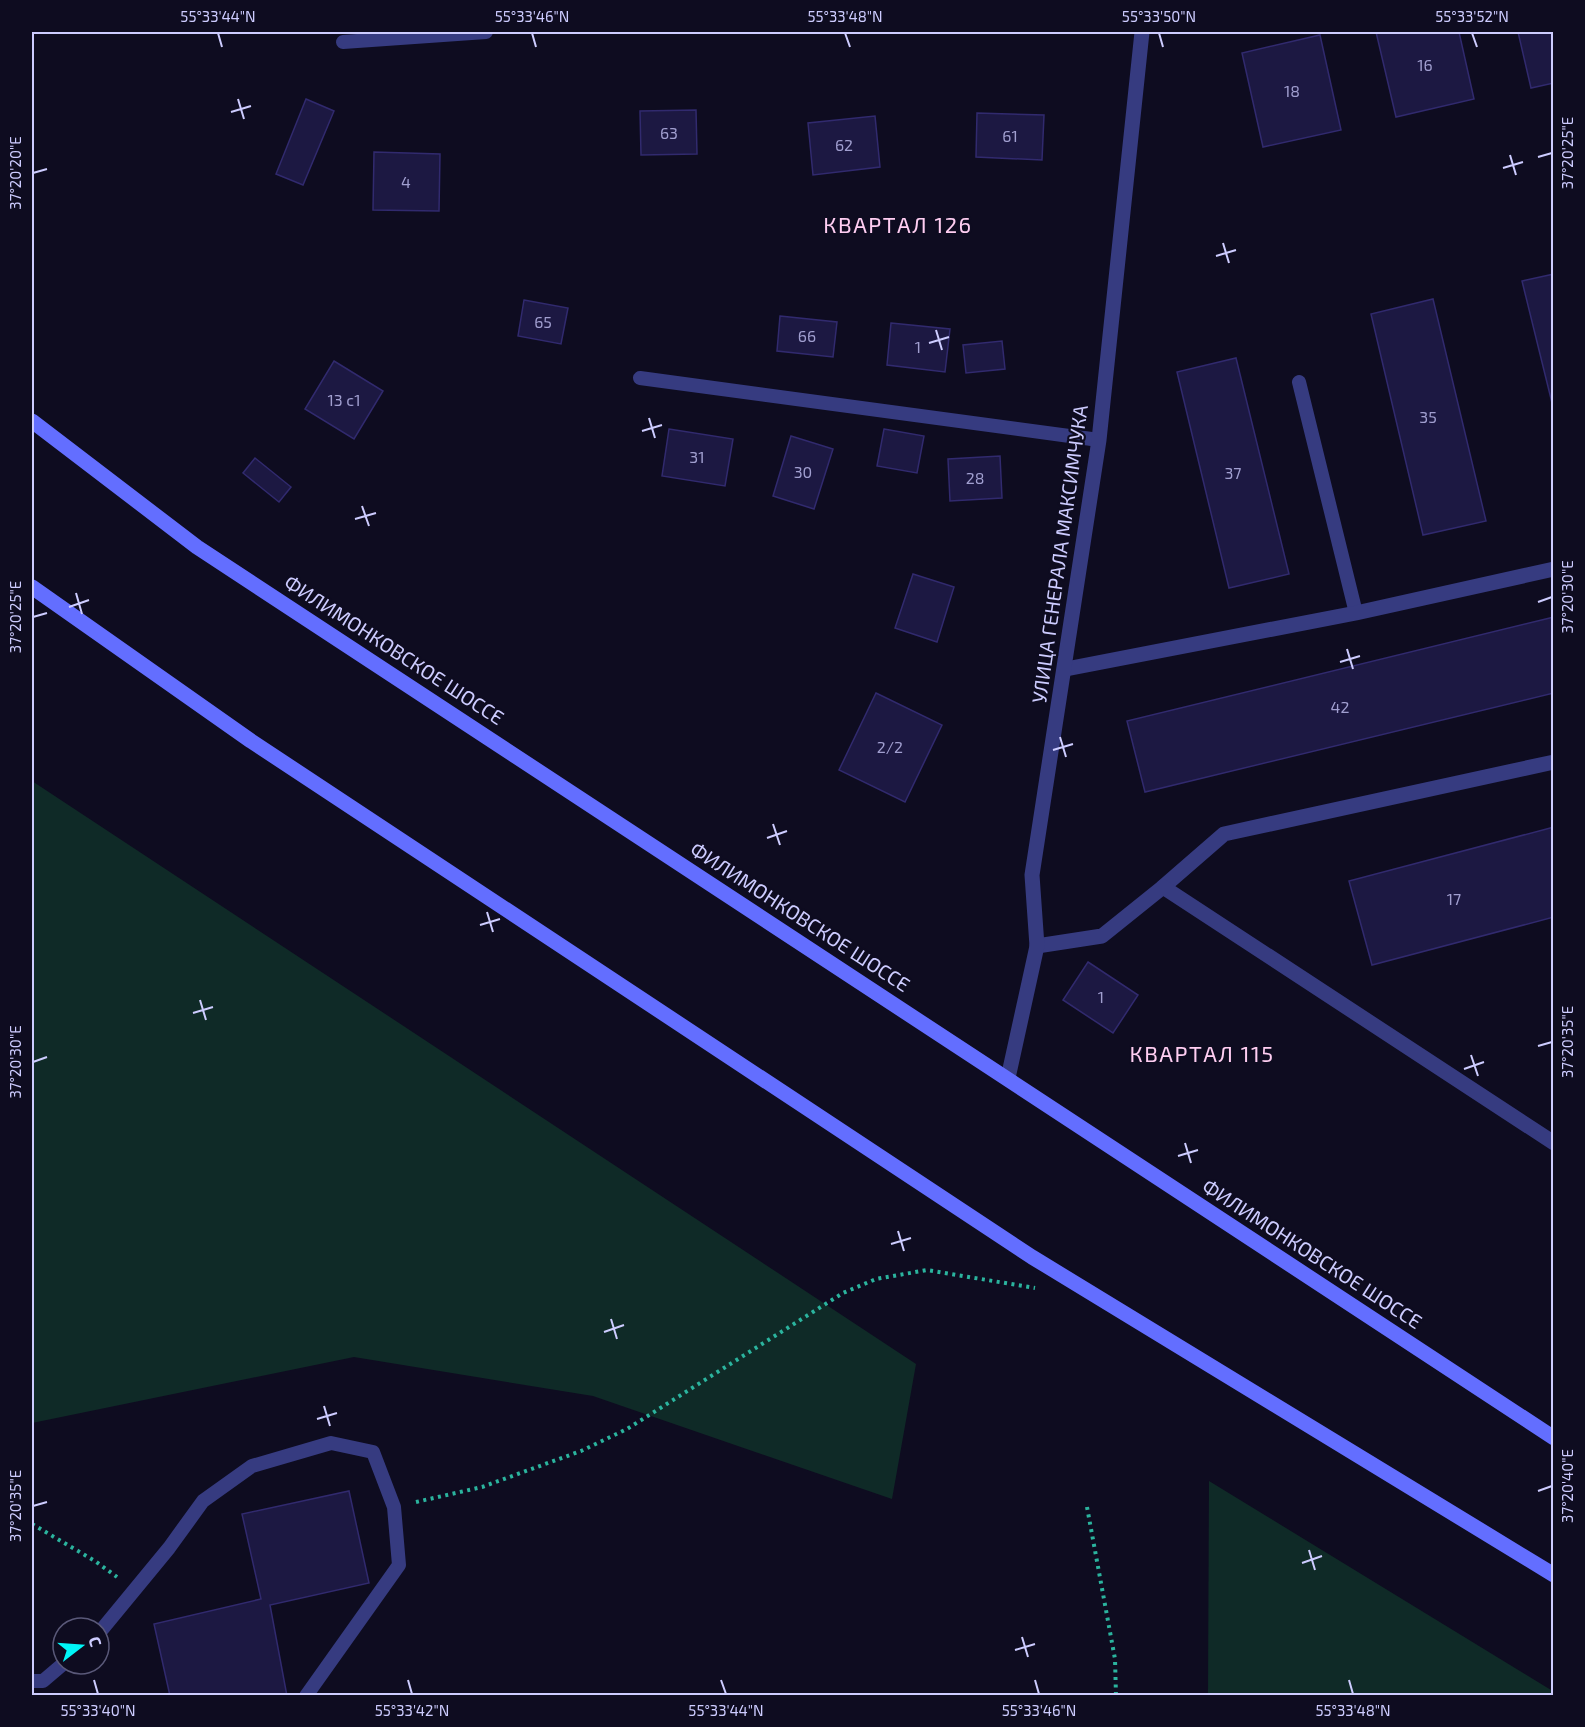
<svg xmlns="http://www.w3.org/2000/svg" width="1585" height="1727" font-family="'Exo 2',sans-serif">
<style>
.green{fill:#0f2a27}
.building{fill:#1c1842;stroke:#312a6e;stroke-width:1.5}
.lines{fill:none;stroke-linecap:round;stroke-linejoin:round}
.path{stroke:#2bb49e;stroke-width:4;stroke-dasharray:3 4.5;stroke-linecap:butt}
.lane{stroke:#363b80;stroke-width:14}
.street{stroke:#363b80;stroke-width:15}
.secondary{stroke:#636eff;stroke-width:15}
.ticks{fill:none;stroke:#cdccff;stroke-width:2}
.labels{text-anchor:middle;stroke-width:4.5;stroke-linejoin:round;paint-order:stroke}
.number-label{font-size:16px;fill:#a19fd0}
.street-label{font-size:20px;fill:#cdccff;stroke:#0e0c20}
.quarter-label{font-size:22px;letter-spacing:1.5px;fill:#ffcef2;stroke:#0e0c20}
.neatline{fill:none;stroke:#cdccff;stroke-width:2}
.ticks-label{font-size:15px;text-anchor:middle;fill:#cdccff}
</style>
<rect width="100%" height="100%" fill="#0e0c20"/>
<g class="green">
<path d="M32,781L916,1364L892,1499L593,1396L354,1357L32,1423Z"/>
<path d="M1209,1481L1551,1690L1552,1695H1208Z"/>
</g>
<g class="building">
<path d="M1376,32H1459L1474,99L1396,117Z"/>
<path d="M1518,32H1554V83L1531,88Z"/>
<path d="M1320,35L1341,130L1263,147L1242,53Z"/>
<path d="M306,99L334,111L303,185L276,174Z"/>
<path d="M696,110L697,154L641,155L640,111Z"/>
<path d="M977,113L1044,115L1042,160L976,157Z"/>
<path d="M875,116L880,167L813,175L808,123Z"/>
<path d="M374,152L440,154L439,211L373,210Z"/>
<path d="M1554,274V411L1522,281Z"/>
<path d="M1433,299L1486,521L1423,535L1371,314Z"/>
<path d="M524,300L568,308L561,344L518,336Z"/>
<path d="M780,316L837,322L833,357L777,351Z"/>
<path d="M891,323L950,329L945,372L887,365Z"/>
<path d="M1002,341L1005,369L966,373L963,345Z"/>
<path d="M1236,358L1289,574L1229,588L1177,372Z"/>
<path d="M334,361L383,391L354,439L305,409Z"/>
<path d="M669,429L733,439L725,486L662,476Z"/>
<path d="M884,429L924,436L917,473L877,466Z"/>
<path d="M791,436L833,449L814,509L773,496Z"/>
<path d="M1000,456L1002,498L950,501L948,459Z"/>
<path d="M255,458L291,487L279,502L243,473Z"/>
<path d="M913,574L954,587L937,642L895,628Z"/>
<path d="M1554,617V693L1145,792L1127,721Z"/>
<path d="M876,693L942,725L905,802L839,770Z"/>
<path d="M1554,827V917L1372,965L1349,881Z"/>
<path d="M1088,962L1138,995L1113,1033L1063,1000Z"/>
<path d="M349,1491L369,1583L270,1605L287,1696H170L154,1624L261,1599L242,1514Z"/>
</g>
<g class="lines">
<g class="path">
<path d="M416,1502L482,1487L581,1451L627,1429L843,1293L876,1279L927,1270L1035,1288"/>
<path d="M1087,1507L1115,1659L1116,1696"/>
<path d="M32,1524L95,1561L117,1577"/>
</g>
<g class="lane">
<path d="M343,42L486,32"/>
<path d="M640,378L1099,440"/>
<path d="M1299,382L1356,613"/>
<path d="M99,1633L169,1548L203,1501L252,1466L331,1443L373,1452L394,1507L399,1565L306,1696"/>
<path d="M32,1681H43L63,1664"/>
</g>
<g class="street">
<path d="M1066,669L1356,613L1554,569"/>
<path d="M1163,887L1224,834L1554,762"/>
<path d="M1037,946L1102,936L1163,887L1554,1143"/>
<path d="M1008,1078L1037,946L1032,875L1099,440L1142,32"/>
</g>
<g class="secondary">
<path d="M32,421L197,547L1554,1438"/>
<path d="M32,587L251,741L1032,1257L1554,1575"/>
</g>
</g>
<path class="ticks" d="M218,33L222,47M532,33L536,47M845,33L850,47M1159,33L1163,47M1472,33L1477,47M238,99L244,119M231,112L251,106M1510,155L1516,175M1538,157L1552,153M1503,168L1523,162M33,173L47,169M1223,243L1229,263M1216,256L1236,250M936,330L942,350M929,343L949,337M649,418L655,438M642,431L662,425M362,506L369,526M355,519L376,513M76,593L82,614M1538,602L1552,597M69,607L89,600M33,617L47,613M1347,649L1353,669M1340,662L1360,656M1060,737L1066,757M1053,750L1073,744M773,824L780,845M767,838L787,831M487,912L493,932M480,925L500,919M200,1000L206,1020M193,1013L213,1007M1538,1046L1552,1042M1471,1055L1478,1076M33,1062L47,1057M1464,1069L1484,1062M1185,1143L1191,1163M1178,1156L1198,1150M898,1231L904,1251M891,1244L911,1238M611,1319L617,1339M604,1332L624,1325M324,1406L330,1426M317,1419L337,1413M1538,1491L1552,1486M33,1506L47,1502M1309,1550L1315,1570M1302,1563L1322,1556M1022,1637L1028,1657M1015,1650L1035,1644M94,1680L98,1694M408,1680L412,1694M721,1680L726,1694M1035,1680L1039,1694M1349,1680L1353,1694"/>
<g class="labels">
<g class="number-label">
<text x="1425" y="71">16</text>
<text x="1292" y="97">18</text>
<text x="669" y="139">63</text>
<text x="1010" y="142">61</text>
<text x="844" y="151">62</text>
<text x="406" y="188">4</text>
<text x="543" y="328">65</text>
<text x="807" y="342">66</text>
<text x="918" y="353">1</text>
<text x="344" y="406">13 с1</text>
<text x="1428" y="423">35</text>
<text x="697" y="463">31</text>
<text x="803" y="478">30</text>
<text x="1233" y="479">37</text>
<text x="975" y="484">28</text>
<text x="1340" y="713">42</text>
<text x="890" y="753">2/2</text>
<text x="1454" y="905">17</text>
<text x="1101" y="1003">1</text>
</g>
<g class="street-label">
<text transform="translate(1060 554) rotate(-82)" y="7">УЛИЦА ГЕНЕРАЛА МАКСИМЧУКА</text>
<text transform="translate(394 650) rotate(33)" y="7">ФИЛИМОНКОВСКОЕ ШОССЕ</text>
<text transform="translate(800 917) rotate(33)" y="7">ФИЛИМОНКОВСКОЕ ШОССЕ</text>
<text transform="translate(1312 1254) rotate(33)" y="7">ФИЛИМОНКОВСКОЕ ШОССЕ</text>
</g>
<g class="quarter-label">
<text x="898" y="233">КВАРТАЛ 126</text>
<text x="1202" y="1062">КВАРТАЛ 115</text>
</g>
</g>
<rect width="1585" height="1727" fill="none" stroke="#0e0c20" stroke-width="66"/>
<g transform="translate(81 1646) rotate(73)"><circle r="28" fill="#0e0c20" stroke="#5a5979" stroke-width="1.5"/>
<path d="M0-4.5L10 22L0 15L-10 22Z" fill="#00f6f7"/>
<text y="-9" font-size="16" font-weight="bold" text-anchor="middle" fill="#cdccff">С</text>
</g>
<rect x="33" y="33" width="1519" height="1661" class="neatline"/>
<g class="ticks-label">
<text x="218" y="22">55°33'44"N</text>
<text x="532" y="22">55°33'46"N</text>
<text x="845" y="22">55°33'48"N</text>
<text x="1159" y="22">55°33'50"N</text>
<text x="1472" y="22">55°33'52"N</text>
<text transform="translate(1568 153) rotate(-90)" y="5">37°20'25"E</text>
<text transform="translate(16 173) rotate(-90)" y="5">37°20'20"E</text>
<text transform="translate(1568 597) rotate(-90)" y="5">37°20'30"E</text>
<text transform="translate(16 617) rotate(-90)" y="5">37°20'25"E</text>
<text transform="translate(1568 1042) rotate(-90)" y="5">37°20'35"E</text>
<text transform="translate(16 1062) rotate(-90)" y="5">37°20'30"E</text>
<text transform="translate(1568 1486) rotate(-90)" y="5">37°20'40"E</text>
<text transform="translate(16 1506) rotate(-90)" y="5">37°20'35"E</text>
<text x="98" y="1716">55°33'40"N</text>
<text x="412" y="1716">55°33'42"N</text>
<text x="726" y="1716">55°33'44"N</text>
<text x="1039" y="1716">55°33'46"N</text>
<text x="1353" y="1716">55°33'48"N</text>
</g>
</svg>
